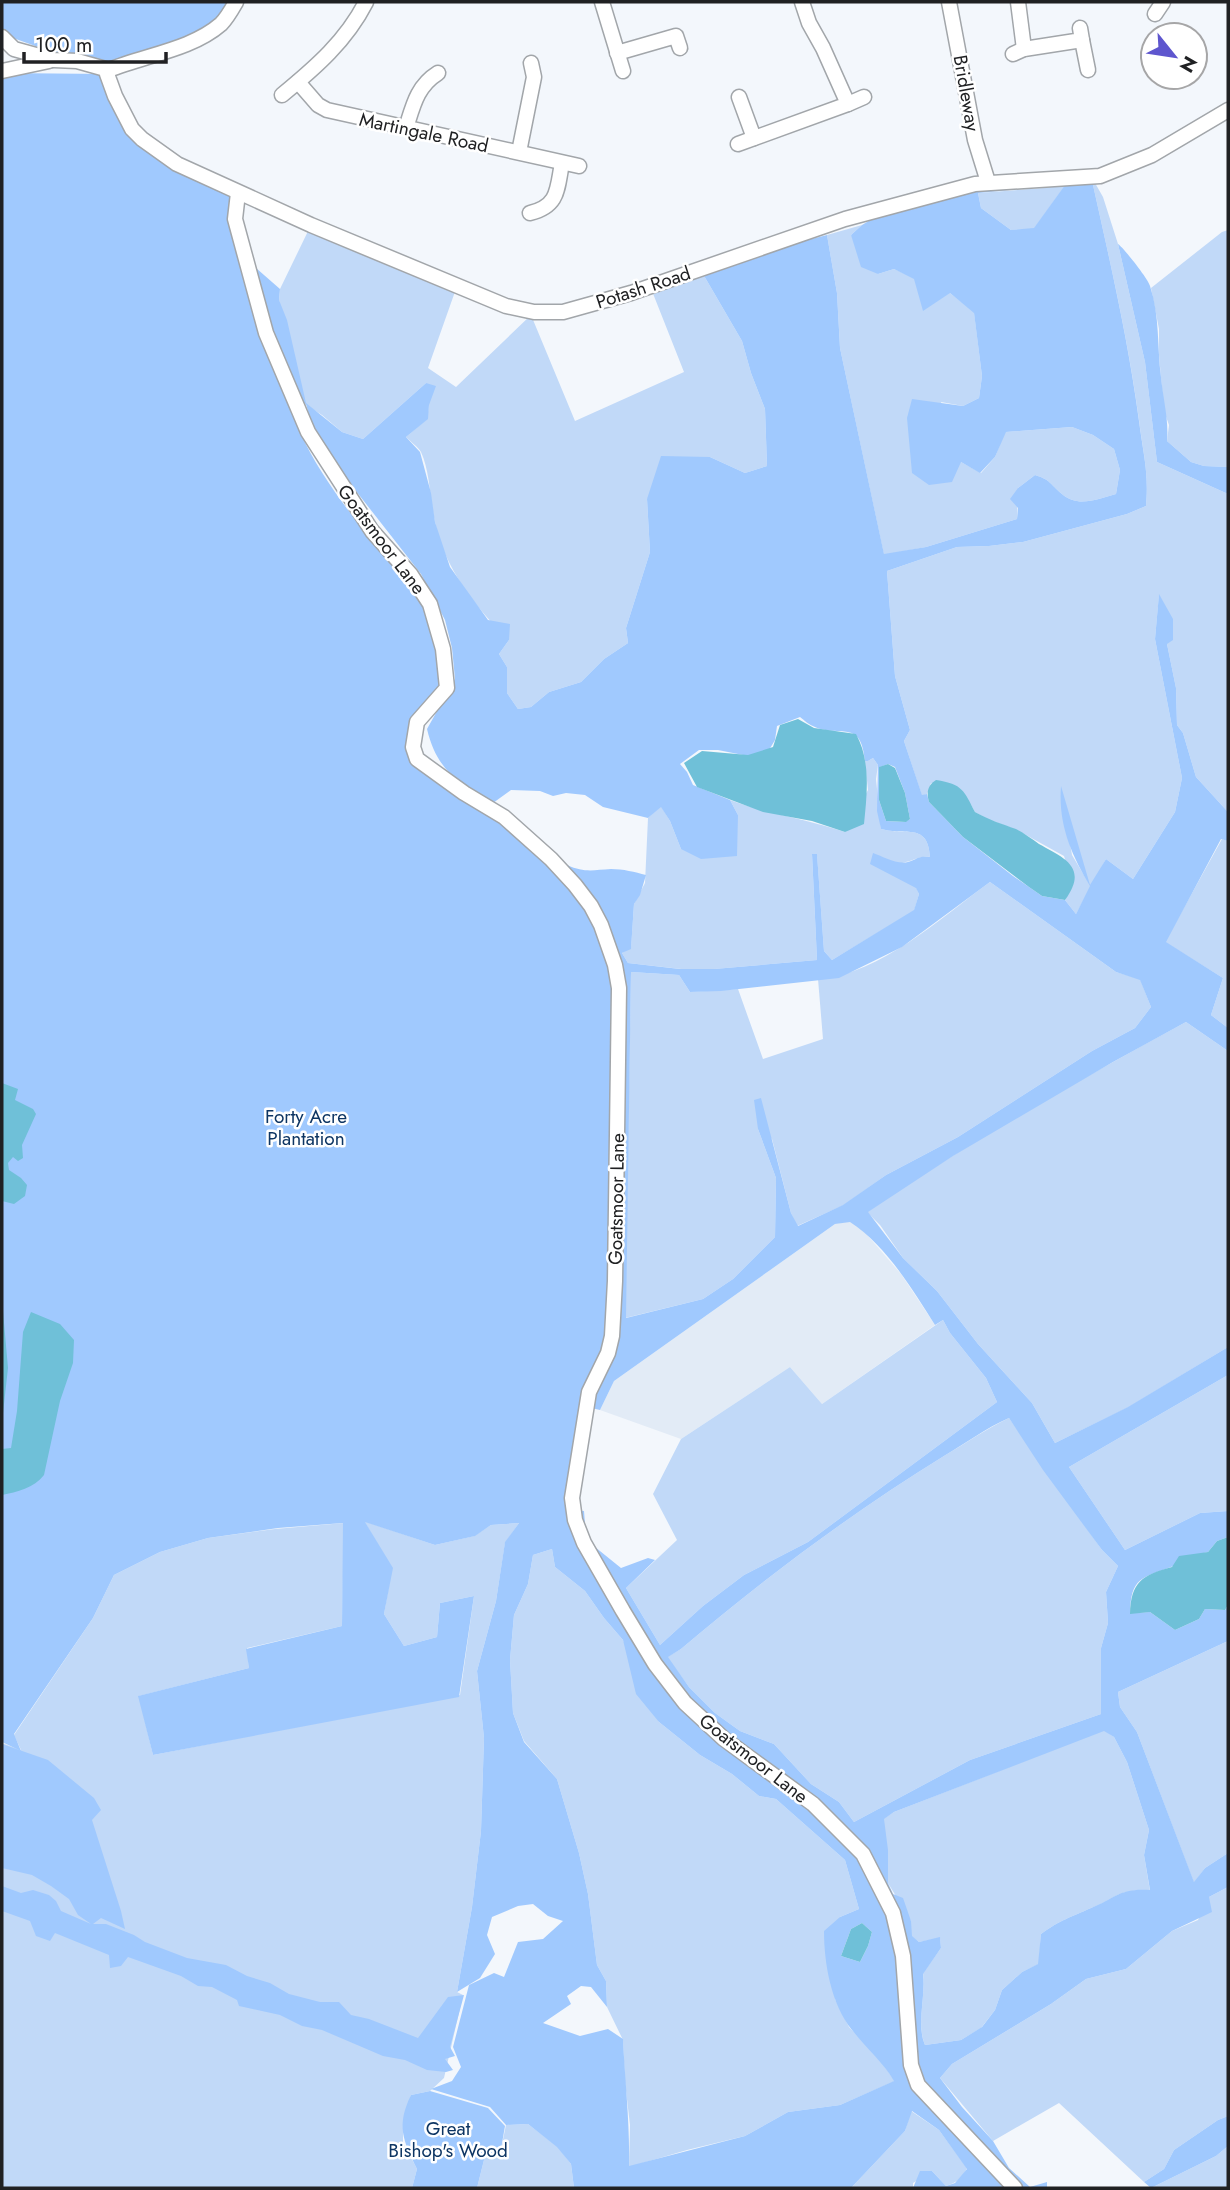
<svg xmlns="http://www.w3.org/2000/svg" width="1230" height="2190" font-family="Jost,sans-serif">
<style>
.built{fill:#e2ebf6}
.green{fill:#c1d9f8;fill-rule:evenodd}
.forest{fill:#a0c9fe;fill-rule:evenodd}
.water{fill:#6fc0d8}
.lines{fill:none;stroke-linecap:round;stroke-linejoin:round}
.minor-casing{stroke:#a2a6aa;stroke-width:17}
.minor{stroke:#fff;stroke-width:14}
.labels{text-anchor:middle;stroke-width:5;stroke-linejoin:round;paint-order:stroke}
.street-label{font-size:19px;fill:#202123;stroke:#fff}
.park-label{font-size:19px;fill:#0d3563;stroke:#fff}
</style>
<rect width="100%" height="100%" fill="#f3f7fc"/>
<path class="built" d="M850,1221L862,1229L901,1274L935,1325L822,1404L790,1367L681,1439L600,1410L614,1381L835,1224Z"/>
<g class="green">
<path d="M1091,176L1103,197L1118,244L1145,362L1157,462L1228,494V812L1196,777L1183,733L1177,725L1176,688L1167,644L1165,606L1159,595L1155,639L1182,778L1175,812L1133,879L1106,859L1076,914L1065,900L1073,885L1064,856L1017,830L987,819L975,812L971,805L931,783L927,794L922,796L904,741L910,730L895,676L887,571L957,547L989,546L1023,542L1127,514L1146,506C1149,472 1143,453 1139,420C1128,338 1109,257 1091,176ZM1061,789L1088,882L1072,855Z"/>
<path d="M1066,184L1034,229L1011,230L981,208L978,193L1044,188Z"/>
<path d="M311,225L457,286L428,368L456,387L531,315L575,421L684,372L650,286L703,274L742,341L751,373L765,409L767,466L745,473L710,457L647,499L650,552L626,628L628,643L604,659L581,682L549,692L531,707L518,709L507,693V667L499,654L509,640C475,607 445,569 435,522C430,501 430,471 421,452C418,447 410,441 406,437L427,419L429,405L426,383L363,439L342,432L322,415L293,397L279,300L280,289Z"/>
<path d="M862,225L851,235L878,274L894,269L950,293L974,312L982,376L979,398L963,406L941,402L961,462L981,473L995,457L1005,432L1072,427L1093,435L1114,449L1120,470L1116,494C1097,499 1078,508 1062,494C1050,484 1051,480 1035,475L1018,488L1017,519L926,547L884,555L840,348L837,293L827,235Z"/>
<path d="M1228,230V467L1204,466L1191,462L1167,441L1169,425L1164,411L1159,355V329L1151,288L1222,232Z"/>
<path d="M873,758L878,765L876,779L881,829C906,836 928,822 930,857C917,856 914,861 902,863L898,876L916,887L919,894L914,911L832,960L824,951L817,855L812,854L817,960L714,969H681L628,963L622,953L631,948L634,904L645,883L648,818L661,806L670,821L681,849L738,815L730,800C768,814 807,819 845,832L868,790L865,761H868Z"/>
<path d="M1222,839L1228,841V1028L1211,1015L1223,978L1165,942Z"/>
<path d="M990,882L1116,972L1140,979L1151,1007L1135,1028L1092,1051L958,1137L886,1175L844,1205L797,1226L791,1213L772,1139L758,1129L776,1178L775,1237L733,1279L703,1299L625,1318L631,972L679,975L690,992L738,989L763,1059L823,1039L818,979C881,974 940,918 990,882Z"/>
<path d="M1186,1022L1228,1051V1347L1129,1407L1055,1443L1032,1403L978,1344L937,1291L903,1258L880,1225L867,1212C968,1142 1079,1080 1186,1022Z"/>
<path d="M943,1320L950,1333L986,1378L997,1402L808,1542L744,1575L703,1606L660,1645L626,1588L677,1540L653,1494L681,1439L790,1367L822,1404Z"/>
<path d="M1228,1375V1511L1200,1513L1125,1550L1069,1467Z"/>
<path d="M1009,1418L1102,1550L1118,1566L1106,1592L1108,1623L1101,1648V1714L970,1760L854,1822L839,1802L811,1784L774,1744L740,1731L715,1713L689,1687L667,1657L681,1649C765,1578 850,1514 944,1456C966,1443 986,1429 1009,1418Z"/>
<path d="M364,1521L435,1545L474,1536L491,1525L519,1523L505,1543L496,1601L477,1671L484,1738L481,1831L472,1907L457,1992L463,1995L444,2078L430,2091L411,2095L403,2129V2142L417,2169L412,2188H2V1743L21,1750L14,1735L93,1618L114,1575L160,1552L208,1538L275,1529L344,1523L342,1626L247,1648L249,1668L139,1696L153,1755L460,1695L474,1596L440,1603L437,1637L404,1646L384,1614L392,1568Z"/>
<path d="M552,1549L555,1567L585,1591L604,1618L623,1640L659,1722L700,1755L732,1774L759,1796L776,1799L845,1860L859,1909L840,1917L835,1999L849,2027L879,2059L895,2081L840,2105L788,2112L745,2136L687,2150L629,2167L630,2125L625,2082L623,2040L607,2007L606,1981L597,1965L588,1894L579,1853L557,1779L524,1741L513,1713L510,1660L514,1615L528,1584L533,1555Z"/>
<path d="M1228,1641V1853L1205,1868L1194,1883L1137,1732L1120,1707L1118,1692Z"/>
<path d="M1104,1730L1114,1737L1127,1762L1149,1830L1144,1855L1150,1891C1119,1888 1117,1898 1091,1908C1071,1917 1060,1920 1041,1934L1039,1964L1022,1972L1002,1990L995,2010L981,2028L961,2040L925,2045C916,2023 926,1997 923,1973L941,1948L940,1938L919,1942L911,1936V1921L888,1883L883,1819L894,1812Z"/>
<path d="M1228,1887V2116L1218,2120L1174,2150L1164,2169L1144,2182L1059,2103L993,2141L940,2078L952,2064L1051,2004L1086,1979L1126,1969L1172,1931L1198,1920L1209,1897Z"/>
<path d="M911,2111L939,2130L967,2168C963,2178 956,2183 946,2186L932,2171L913,2183V2188H851L905,2131Z"/>
<path d="M528,2124L558,2147L571,2164L574,2188H477L485,2156L501,2149L506,2125Z"/>
<path d="M1228,2146V2188H1151L1216,2156Z"/>
</g>
<g class="forest">
<path d="M2,2H236L207,33L108,67L77,61L2,34Z"/>
<path d="M2,73L107,74L115,96L132,129L177,164L238,193L235,219L248,261L280,289L279,300L287,320L306,403L342,432L363,439L426,383L436,386L429,405L428,419L406,437L420,452L431,493L435,522L450,567L488,620L510,624L509,640L499,654L507,667V693L518,709L531,707L549,692L581,682L604,659L628,643L626,628L650,552L647,499L661,456L710,457L745,473L767,466L765,409L751,373L742,341L703,274L765,251L827,235L837,293L840,348L884,554L926,547L1017,519L1018,508L1010,499L1018,488L1035,475C1051,480 1050,484 1062,494C1078,508 1097,499 1116,494L1120,470L1114,449L1093,435L1072,427L1006,432L995,457L980,473L961,462L952,482L929,485L912,473L907,418L912,399L963,406L979,398L982,376L974,313L950,293L923,311L914,279L894,269L878,274L861,267L851,235L862,225L892,207L975,184L1091,176C1109,257 1128,338 1139,421C1143,453 1149,472 1146,506L1127,514L1023,542L989,546L957,547L887,571L895,676L910,730L904,741L922,795L927,794L929,802L963,837L1013,876L1042,896L1065,900L1076,914L1090,886C1071,854 1058,824 1061,786L1090,885L1106,859L1133,879L1175,812L1182,778L1155,639L1159,594L1173,619V640L1167,644L1176,688L1177,725L1183,733L1196,777L1228,812V841L1221,839L1166,942L1223,978L1211,1015L1228,1028V1051L1186,1022L1113,1062L953,1156L868,1212L903,1258L937,1291L978,1344L1032,1403L1055,1443L1128,1407L1228,1347V1375L1069,1467L1125,1550L1200,1513L1228,1511V1537L1217,1541L1208,1552C1194,1555 1184,1562 1171,1567C1141,1578 1131,1578 1130,1613L1150,1612L1175,1630L1199,1619L1205,1609L1225,1610L1228,1605V1641L1118,1692L1120,1707L1137,1732L1194,1882L1205,1868L1228,1853V1887L1209,1897L1212,1912L1172,1931L1126,1969L1086,1979L1051,2004L952,2064L940,2078L962,2107L993,2141L1009,2168L1030,2187L1047,2182V2188H913L920,2171H932L946,2186L955,2183L967,2169L939,2130L912,2111L905,2131L851,2188H574L571,2164L557,2147L528,2124L506,2125L490,2107L431,2089L452,2081L461,2067L453,2047L469,1985L494,1973L504,1977L518,1942L543,1939L563,1921L548,1916L533,1904L518,1906L492,1917L487,1935L495,1954L480,1978L457,1992L472,1907L481,1831L484,1738L477,1671L496,1601L505,1542L519,1523L491,1525L475,1536L435,1545L365,1522L393,1568L384,1614L404,1646L437,1637L440,1603L474,1596L459,1697L153,1755L138,1696L249,1668L246,1649L342,1626L343,1523L278,1528L208,1538L160,1552L114,1575L93,1618L14,1734L21,1751L2,1742ZM1065,185L1034,228L1011,230L981,208L978,193ZM249,264L266,333L293,397L306,404L311,422L345,477L421,574L445,620L452,648L455,679L427,729C437,771 458,782 493,803L511,790L540,791L553,796L566,793L585,795L603,807L648,818L661,807L670,821L681,849L701,859L737,856L738,815L730,800L693,785L687,772L680,764L699,750H718L748,756L769,750L775,740L777,726L800,717C804,720 809,725 815,727C840,738 861,718 865,761H868L873,758L878,765L877,811L881,829C906,836 928,822 930,857C916,856 919,859 908,862C897,865 882,856 873,853L870,864L916,888L919,894L914,910L832,960L824,951L817,854H812L817,960L714,969H680L628,963L622,953L631,949L634,904L640,895L646,875C635,872 623,869 611,869C593,870 585,873 567,865L565,870L597,905L614,950L610,952L619,988L612,1336C606,1360 591,1382 587,1407L600,1410L614,1381L835,1224L850,1222C885,1244 913,1290 935,1325L943,1320L950,1333L986,1378L997,1402L808,1542L744,1575L703,1606L660,1645L626,1588L655,1560L648,1558L621,1568L595,1547L586,1536L584,1511L574,1510L569,1520L578,1419L583,1391L608,1337L613,987L609,964L589,908L549,861L508,828L413,763L406,749L411,723L440,684C437,659 435,629 424,606C410,579 387,559 368,536C344,505 317,470 301,434C292,412 286,390 276,369C262,337 241,299 249,264ZM888,764L895,767L905,793L910,819L905,822L886,821L879,800L880,767ZM990,882L1116,972L1140,980L1151,1007L1135,1028L1092,1051L958,1137L886,1175L843,1205L798,1226L791,1213L761,1098L754,1100L758,1129L776,1178L775,1237L733,1279L703,1299L626,1318L631,972L679,975L690,992L721,991L839,978L902,947ZM1009,1418L1043,1470L1102,1550L1118,1566L1106,1592L1108,1623L1101,1648V1714L970,1760L854,1822L839,1802L811,1784L774,1744L740,1731L715,1713L689,1687L668,1657L681,1649C765,1578 850,1514 944,1456C966,1443 986,1428 1009,1418ZM552,1549L555,1567L585,1591L604,1618L623,1640L636,1694L659,1722L700,1755L732,1774L759,1796L776,1799L845,1860L859,1909L840,1917L824,1931C824,1963 831,2004 852,2030C866,2048 883,2062 894,2081L840,2105L788,2112L745,2136L629,2166C630,2124 625,2082 623,2039L608,2029L580,2036L543,2023L571,2004L567,1996L581,1986L591,1987L607,2007L606,1981L597,1965L588,1894L579,1853L557,1779L524,1742L513,1713L510,1660L514,1615L528,1584L533,1555ZM1104,1731L1114,1737L1127,1762L1149,1830L1144,1855L1150,1890C1119,1888 1116,1898 1091,1908C1071,1917 1060,1920 1041,1934L1038,1964L1022,1972L1002,1990L995,2010L982,2027L961,2040L925,2045C916,2024 926,1997 923,1974L941,1948L940,1937L919,1942L912,1936L911,1921L903,1898L893,1894L888,1883V1850L884,1819L894,1812ZM862,1923L872,1932L868,1946L860,1962L841,1956L851,1929Z"/>
<path d="M1118,244C1123,247 1149,280 1150,286C1160,316 1157,347 1161,377C1163,399 1169,420 1167,441L1191,462L1204,466L1228,467V494L1157,462L1145,362Z"/>
<path d="M2,1744L48,1760L94,1798L101,1810L92,1820L121,1911L125,1929L101,1918L93,1924H106L134,1935L145,1942L187,1958L226,1965L247,1976L270,1983L289,1994L320,2002H339L351,2015L369,2019L418,2038L448,1997L464,1995L450,2047L455,2056L445,2059L453,2070L446,2072L427,2070L405,2060L383,2056L322,2030L302,2026L280,2015L239,2006L237,2000L212,1987L198,1986L181,1976L128,1957L121,1966L110,1968L109,1955L55,1933L50,1941L36,1936L30,1921L2,1911V1886L21,1893L33,1890L49,1895L56,1901L61,1911L91,1924L78,1915L69,1899L51,1886L32,1875L2,1868Z"/>
<path d="M430,2091L488,2108L505,2126L501,2149L485,2156L477,2188H412L417,2169C403,2140 396,2126 411,2095Z"/>
<path d="M1228,2116V2146L1216,2156L1151,2188L1144,2182L1164,2169L1174,2150L1218,2120Z"/>
</g>
<g class="water">
<path d="M798,719L814,728L856,734C871,761 867,794 864,824L845,832L812,821L763,812L697,787L684,763L702,751L748,755L773,747L780,725Z"/>
<path d="M888,764L895,768L905,793L910,819L906,822L886,821L879,800V767Z"/>
<path d="M936,780C963,784 964,791 975,812C989,820 1002,824 1016,829C1024,833 1032,839 1039,844C1064,858 1089,867 1065,900L1042,896L1029,887L963,837L929,802C926,792 928,785 936,780Z"/>
<path d="M2,1083L18,1089L15,1100L33,1109L36,1114L22,1145L23,1158L18,1161L13,1157L8,1163L9,1170L21,1178L27,1185L25,1196L14,1204L2,1201Z"/>
<path d="M2,1300L8,1368L2,1422Z"/>
<path d="M31,1312L60,1324L74,1340L73,1363L60,1401L44,1475C34,1488 17,1492 2,1495V1449L11,1448L17,1411L23,1332Z"/>
<path d="M1228,1537V1605L1225,1610L1205,1609L1199,1619L1175,1630L1150,1612L1130,1614C1131,1582 1142,1575 1172,1567L1179,1556L1208,1552L1217,1541Z"/>
<path d="M862,1923L872,1932L868,1946L860,1962L841,1956L851,1929Z"/>
</g>
<g class="lines">
<g class="minor-casing">
<g id="minor">
<path d="M236,2C232,9 227,18 221,24C191,50 145,55 109,70L107,74L115,96L132,129L142,139L177,164L311,225L506,306L534,312H563L631,293L845,219L975,184L1100,176L1152,155L1228,110"/>
<path d="M602,2L623,71"/>
<path d="M949,2L975,140L988,182"/>
<path d="M1018,2L1024,49"/>
<path d="M1155,14L1163,2"/>
<path d="M2,37L14,49L54,60L77,61L109,70"/>
<path d="M1082,40L1088,70"/>
<path d="M617,53L676,36L680,48"/>
<path d="M1013,54L1024,49L1082,40L1080,28"/>
<path d="M2,71L49,61"/>
<path d="M298,82L318,105L327,110L579,166"/>
<path d="M282,95C316,67 346,41 366,2"/>
<path d="M739,97L754,138"/>
<path d="M848,104L864,97"/>
<path d="M406,128C413,106 417,86 438,73"/>
<path d="M738,144L848,104L823,48L809,23L802,2"/>
<path d="M519,152L534,77L531,63"/>
<path d="M238,193L235,219L266,333L308,432L372,531L411,575L430,604L443,649L447,688L417,722L413,747L417,759L464,793L504,817L551,859L575,885L591,906L601,925L615,965L619,988L615,1281L612,1336L608,1353L589,1392L572,1498L575,1520L584,1543L623,1611L655,1664L685,1703L724,1739L813,1804L863,1854L893,1913L903,1956L911,2065L918,2085L1015,2188"/>
<path d="M530,213C559,206 557,189 562,163"/>
</g>
</g>
<use href="#minor" class="minor"/>
</g>
<g class="labels">
<g class="street-label">
<text transform="translate(967 93) rotate(80)" y="7">Bridleway</text>
<text transform="translate(424 132) rotate(12)" y="7">Martingale Road</text>
<text transform="translate(643 287) rotate(-18)" y="7">Potash Road</text>
<text transform="translate(382 539) rotate(53)" y="7">Goatsmoor Lane</text>
<text transform="translate(616 1199) rotate(-89)" y="7">Goatsmoor Lane</text>
<text transform="translate(754 1758) rotate(38)" y="7">Goatsmoor Lane</text>
</g>
<g class="park-label">
<text x="306" y="1123">Forty Acre<tspan x="306" dy="22">Plantation</tspan></text>
<text x="448" y="2135">Great<tspan x="448" dy="22">Bishop's Wood</tspan></text>
</g>
</g>
<rect width="1230" height="2190" fill="none" stroke="#202123" stroke-width="7"/>
<g transform="translate(1174 56) rotate(120)"><circle r="33" fill="#ffffff" stroke="#a6a6a7" stroke-width="2"/>
<path d="M0-5L12 26L0 18L-12 26Z" fill="#5e56ce"/>
<text y="-10" font-size="19" font-weight="bold" text-anchor="middle" fill="#202123">N</text>
</g>
<path d="M24 52v10h142v-10" fill="none" stroke="#202123" stroke-width="3.5"/>
<text x="35" y="52" font-size="21" fill="#202123" stroke="#ffffff" stroke-width="5" paint-order="stroke">100 m</text>
</svg>
